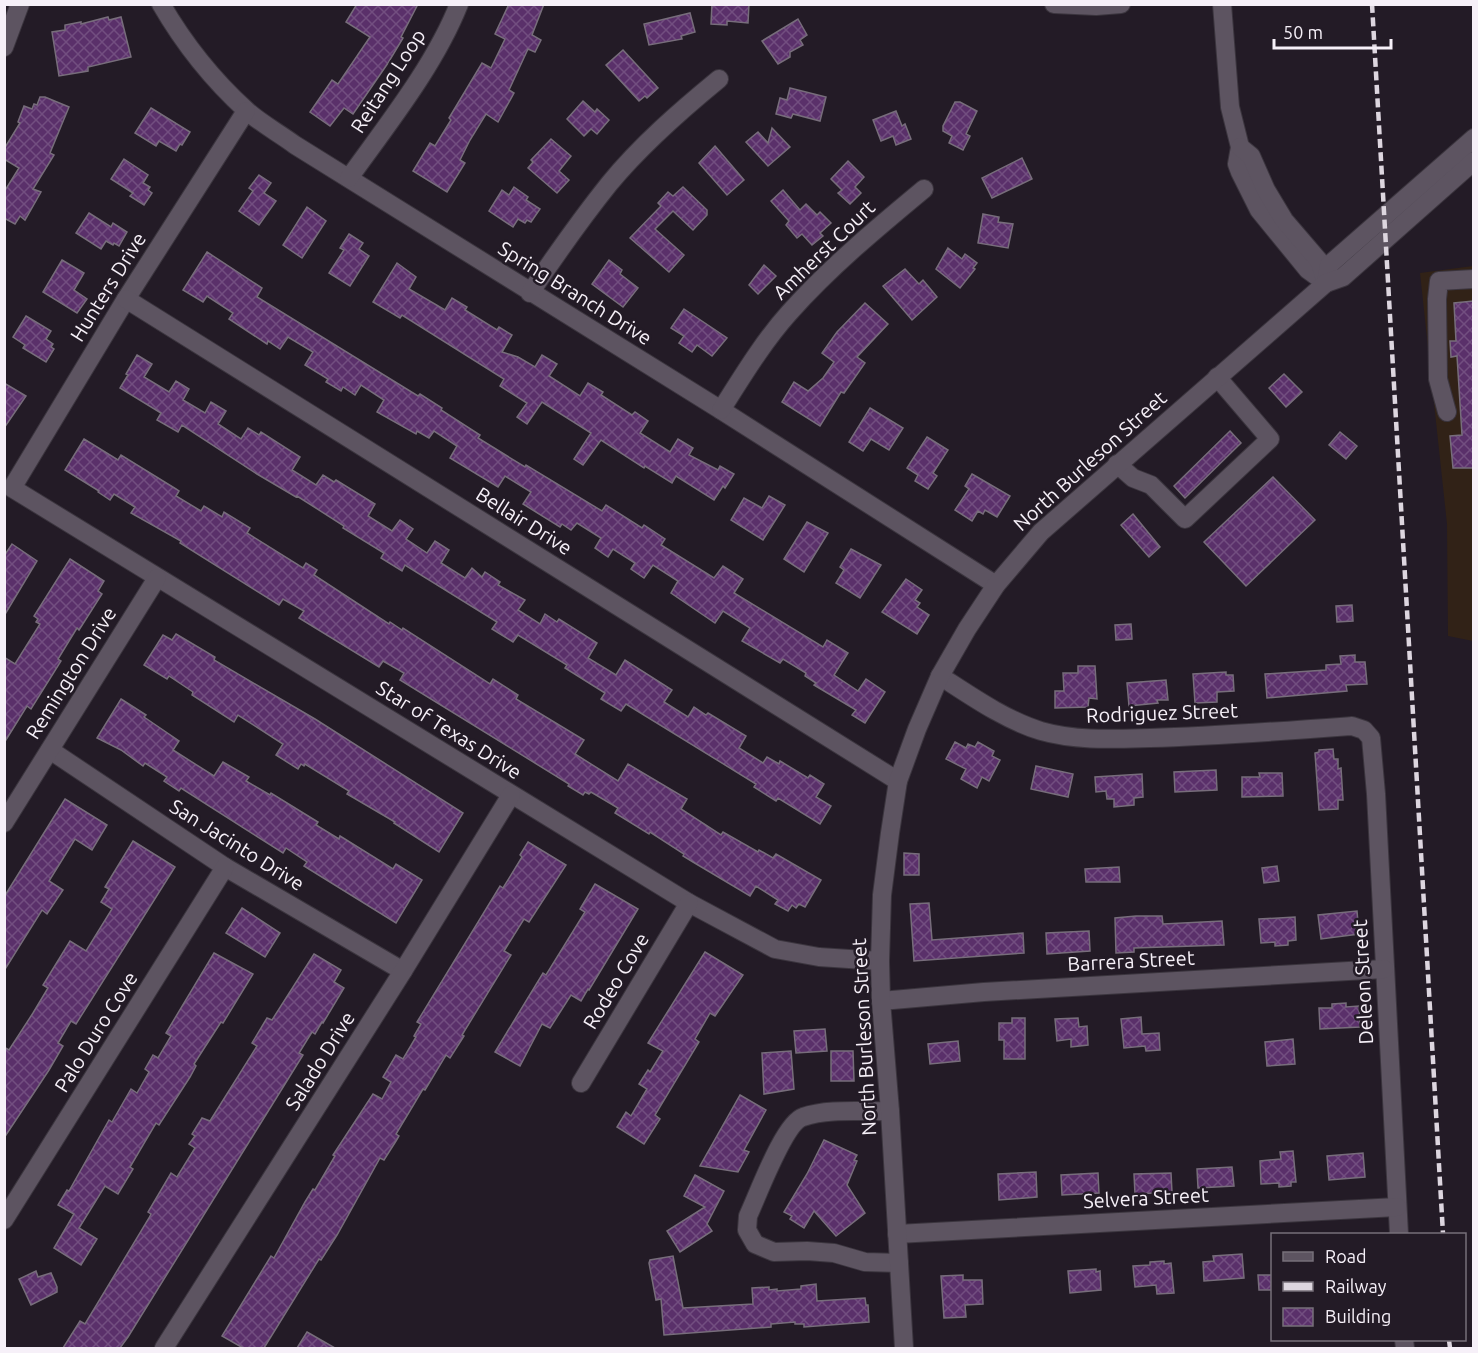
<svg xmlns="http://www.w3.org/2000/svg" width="1478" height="1353" font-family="Ubuntu,sans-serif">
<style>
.commercial{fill:#312217}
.building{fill:url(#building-cross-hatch);stroke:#776d7b;stroke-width:1.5}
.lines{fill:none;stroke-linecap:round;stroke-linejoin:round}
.minor-casing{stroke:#3b353e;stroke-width:20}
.minor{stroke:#5d5461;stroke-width:18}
.rail{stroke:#ddd6df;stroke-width:4.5;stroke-dasharray:9 4.5;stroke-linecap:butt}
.labels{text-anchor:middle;stroke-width:5;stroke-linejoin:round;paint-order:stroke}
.street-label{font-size:20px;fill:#f6f0f8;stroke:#231b26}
</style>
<defs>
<pattern id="building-cross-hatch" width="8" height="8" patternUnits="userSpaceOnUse" patternTransform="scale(1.5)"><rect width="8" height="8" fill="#5a306a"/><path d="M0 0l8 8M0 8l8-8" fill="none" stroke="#724e80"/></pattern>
</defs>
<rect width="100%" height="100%" fill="#231b26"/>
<path class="commercial" d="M1473,266V641L1448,636L1447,524L1420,273Z"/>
<g class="building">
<path d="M357,4H418L401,37L403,38L388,63L353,114L344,108L330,126L310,112L332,80L338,84L370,37L346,22Z"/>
<path d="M509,4H544L532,35L541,40L535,52L528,49L509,90L514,93L498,122L486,114L470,140L460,160L465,163L447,192L413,171L430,143L435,146L451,120L449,118L482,63L491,68L505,39L495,34Z"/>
<path d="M712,4H749L748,23L727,21V25L711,24Z"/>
<path d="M690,13L695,32L681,36L682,39L649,45L644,24Z"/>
<path d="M108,17L109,20L121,17L131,57L88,67V71L59,76L52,32L65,30V25L81,22V24Z"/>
<path d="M798,19L807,35L800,40L803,45L790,52V57L778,64L762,41Z"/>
<path d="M623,50L658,88L647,98L645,96L639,101L606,65Z"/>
<path d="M790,88L826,97L820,121L793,114L791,118L776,114L780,98L787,100Z"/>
<path d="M40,97H45L69,107L50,153L54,155L33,189L41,192L25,220L20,216L15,224L4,218V192L19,168L4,159V149L20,123L18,122L24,106L32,109L34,104L37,105Z"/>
<path d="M583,101L595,112L597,109L609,120L597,134L591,129L584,136L567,119Z"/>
<path d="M955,102H960L977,111L966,134L970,136L963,150L949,143L952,136L943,131V126Z"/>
<path d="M151,108L190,132L182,145L180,144L176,151L159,141L156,146L135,133Z"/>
<path d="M896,111L902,126L905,124L911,139L896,145L893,136L881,141L873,120Z"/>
<path d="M772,128L790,147L768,166L746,142L758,132L768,143Z"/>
<path d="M551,139L571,156L559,171L569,180L557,193L528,168L533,162L531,160Z"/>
<path d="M715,146L744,180L727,195L699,163Z"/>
<path d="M1022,158L1032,179L992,198L982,178Z"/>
<path d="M124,159L148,175L143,183L150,187L148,190L152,193L144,205L130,196L133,193L111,179Z"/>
<path d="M848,161L864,177L855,187L861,193L850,204L838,193L842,190L831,179Z"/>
<path d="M259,175L271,183L264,193L276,201L259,225L239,211L253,191L249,188Z"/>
<path d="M514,187L528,197L526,200L540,209L531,222L527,220L525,223L518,219L513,227L489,211L502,190L509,195Z"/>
<path d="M683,187L707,210V215L693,230L673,211L655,229L684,255L669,272L630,238L661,206L658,203L668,192L673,196Z"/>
<path d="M783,190L800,210L806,204L817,215L820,212L831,223L820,233L823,236L812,245L802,234L797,238L786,225L789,221L771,201Z"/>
<path d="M307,207L326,221L302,258L283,245Z"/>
<path d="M89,213L111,227L113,223L127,232L119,246L114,243L113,245L106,241L101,249L76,233Z"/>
<path d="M983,214L999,217L998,222L1013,224L1008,248L978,243Z"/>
<path d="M349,234L363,243L359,249L369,256L350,286L329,273L344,250L340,248Z"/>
<path d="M948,248L962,259L965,254L977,263L973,268L975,269L960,288L936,269Z"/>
<path d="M207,252L262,288L257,297L418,396L420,394L442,408L441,410L480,435L478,438L525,467L526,465L602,511L606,505L642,528L644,525L665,539L661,545L714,578L723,566L743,579L734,593L823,647L827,640L848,653L834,675L858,691L866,679L885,692L865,723L852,715L856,710L814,685L816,683L805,676L806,673L783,659L780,663L742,641L750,628L723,611L715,623L671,593L678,581L653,565L644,578L631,569L635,563L613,549L608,557L595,548L601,538L577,523L571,530L562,524L560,527L523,504L531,492L505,476L498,487L450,458L457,446L434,431L429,438L417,431L416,434L377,412L384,400L361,385L355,395L343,387L341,391L326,382L328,379L305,365L313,352L288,337L280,349L268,341L267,344L229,319L233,313L207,296L203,302L183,290Z"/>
<path d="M62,260L84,273L74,290L87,299L77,313L43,292Z"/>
<path d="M609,260L622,270L620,274L638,288L623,307L592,284Z"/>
<path d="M397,263L416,277L409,289L445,310L452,298L467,307L465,310L497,330L499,327L512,335L502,352L518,357L535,367L542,355L557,364L549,376L580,396L588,383L603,392L601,395L632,415L635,412L648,421L640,433L670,452L678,439L693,448L689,455L718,470L720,466L734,474L725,488L723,486L714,500L676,476L672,483L645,466L644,468L601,440L583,465L574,459L591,433L542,402L527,424L517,417L527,403L500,386L504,379L402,315L400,318L373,302Z"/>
<path d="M764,265L776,276L758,294L749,285Z"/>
<path d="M905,269L919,284L923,280L937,297L912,320L883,286Z"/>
<path d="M1473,301V468H1453L1450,436L1462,435L1457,356L1451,357L1450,341H1456L1454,303Z"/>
<path d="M865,303L888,324L857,357L865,363L844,393L841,392L820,426L782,402L794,382L808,391L823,378L834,362L822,353L837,332Z"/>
<path d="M684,309L727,338L712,356L697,345L692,352L679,343L684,336L671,328Z"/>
<path d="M26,316L51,331L46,339L53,344L51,347L54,349L46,362L23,348L25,345L13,337Z"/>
<path d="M137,355L152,364L144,377L169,392L176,381L189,389L183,400L205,413L211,402L226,411L218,424L241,439L248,428L259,435L261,432L300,457L292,470L316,485L323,475L334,482L336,480L375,504L368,516L392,531L400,520L413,529L406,539L427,553L435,541L449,550L441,563L465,578L472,568L482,577L485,572L500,582L498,585L525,600L518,610L540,624L545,614L557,622L559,619L597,643L588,658L616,675L625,660L672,690L664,702L688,717L694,707L706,715L708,713L746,736L739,748L763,763L767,757L779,764L780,761L808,778L810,775L824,784L816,797L831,806L820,824L778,798L776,801L754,787L756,784L626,704L621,711L601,699L605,693L565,668L567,665L518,635L513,642L492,629L497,622L405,565L402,571L381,558L384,553L343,528L344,526L297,496L296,497L257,474L182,425L178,432L157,420L161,413L120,388L128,375L126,374Z"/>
<path d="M1284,374L1302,392L1286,407L1269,388Z"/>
<path d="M4,383L26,396L4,428Z"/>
<path d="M870,408L903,428L889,450L871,439L863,451L849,442Z"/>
<path d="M1230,431L1241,443L1185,498L1174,486Z"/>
<path d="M1340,432L1357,446L1346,459L1329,445Z"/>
<path d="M927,437L948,450L933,473L937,476L928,489L915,481L918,475L907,468Z"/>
<path d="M84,439L118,460L121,455L176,489L179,491L176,496L201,511L204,506L222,517L224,512L250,528L247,533L303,568L306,563L317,570L314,575L369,611L389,624L390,622L402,630L403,628L490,684L493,679L518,695L516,699L584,740L575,754L618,781L628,764L687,799L681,809L721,835L723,832L758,852L759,850L773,858L776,854L821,880L805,907L799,904L796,908L792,905L788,911L775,904L778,900L756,886L750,896L693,862L683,856L684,854L650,832L649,834L615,813L618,808L591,792L589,794L585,792L583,795L568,786L569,784L400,680L404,673L383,661L379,667L299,618L304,611L283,599L279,605L180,543L181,541L131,513L135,507L114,494L110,500L98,492L99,491L65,470Z"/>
<path d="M972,474L1010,496L997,517L985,510L983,514L978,511L972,521L955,510L969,489L965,486Z"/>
<path d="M1273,477L1315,520L1246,586L1204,542Z"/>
<path d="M769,496L785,505L763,540L731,520L744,498L762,508Z"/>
<path d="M1133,514L1160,547L1149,557L1121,525Z"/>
<path d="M807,522L828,533L804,572L784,559Z"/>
<path d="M12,544L37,561L4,616V556Z"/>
<path d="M851,549L881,565L860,598L836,583L844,570L840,567Z"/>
<path d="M70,559L104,581L98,591L102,594L79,630L77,628L58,659L61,661L31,709L27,706L4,743V657L15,664L40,624L36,622L38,619L34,616Z"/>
<path d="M906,579L922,590L915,600L920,603L917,607L929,615L917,634L882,612Z"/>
<path d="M1352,605L1353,621L1337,622L1336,606Z"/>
<path d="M1131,624L1132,639L1116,640L1115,625Z"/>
<path d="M176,634L215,657L214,660L315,719L463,813L439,852L394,823L395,822L347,794L349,791L305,764L304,766L301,764L298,769L276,755L283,744L238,715L234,722L192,695L193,692L169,676L167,679L144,665L163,635L172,640Z"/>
<path d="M1355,655V662H1365L1367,684L1346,685L1347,691L1267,698L1265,674L1326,670V665L1341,664L1340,656Z"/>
<path d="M1078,666H1095L1097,699L1089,698L1088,707L1055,708V691H1064L1063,673H1078Z"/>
<path d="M1226,672V675H1233L1234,691L1217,692V702L1195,703L1193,674Z"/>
<path d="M1166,680L1168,700H1157L1158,703L1129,706L1127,683Z"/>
<path d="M121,699L146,715L144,717L179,741L173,750L214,776L223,762L249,777L246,781L270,795L271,793L313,819L318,822L316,825L339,839L340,836L393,869L396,864L422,880L396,923L304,866L307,862L286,848L283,853L181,788L179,791L164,781L167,777L145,763L143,766L121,750L97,738Z"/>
<path d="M955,742L966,748L968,744L975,747L978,742L994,751L992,756L1000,760L989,781L982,777L977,788L961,779L966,769L946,759Z"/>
<path d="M1333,749L1334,759H1338V769L1341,768L1343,800H1338V809L1319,810L1315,753L1319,752V750Z"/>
<path d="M1036,766L1073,774L1068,797L1031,789Z"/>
<path d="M1216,770L1217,790L1175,792L1174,772Z"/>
<path d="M1259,773H1282L1283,796L1242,797V777H1260Z"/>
<path d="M1142,774L1143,797L1134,798V805L1114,807V799H1107L1106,791L1096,792L1095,777Z"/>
<path d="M65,799L107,825L92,850L75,839L49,881L63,890L47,914L42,910L4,971V897Z"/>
<path d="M133,841L175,867L76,1024L71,1021L58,1043L63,1046L49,1070L4,1138V1047L9,1050L33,1013L48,988L43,985L70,941L86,951L112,909L101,902L109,889L105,887Z"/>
<path d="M528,842L566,865L529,922L524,919L504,951L511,955L462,1035L464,1036L450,1058L446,1055L425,1090L423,1089L396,1134L399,1136L396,1141L384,1160L380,1158L337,1235L321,1260L319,1259L264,1348H243L222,1336L271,1256L274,1258L305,1202L313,1189L315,1190L335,1156L333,1155L373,1094L382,1099L391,1082L383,1077L396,1055L403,1059L416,1037L414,1036L421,1024L417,1022L500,886L503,888L522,857L520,855Z"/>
<path d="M904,853L919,854V875H904Z"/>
<path d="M1277,866L1279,881L1264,883L1262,868Z"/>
<path d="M1119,867L1120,882H1086L1085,869Z"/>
<path d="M595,884L638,909L589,990L588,989L581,1001L571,995L550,1028L542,1024L520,1066L495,1052L543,973L546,975L585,912L580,909Z"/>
<path d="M929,903L932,940L1023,933L1024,953L914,961L910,904Z"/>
<path d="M242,908L280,933L265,957L226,933Z"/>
<path d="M1357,911L1359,934L1321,939L1318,915Z"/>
<path d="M1136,916H1162L1163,924L1222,921L1224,945L1134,948V952L1116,953L1115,918Z"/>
<path d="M1295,917L1296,940L1288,941V945L1275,946V942L1261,943L1259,919Z"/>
<path d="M1089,931L1090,951L1047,954L1046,933Z"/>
<path d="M705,952L743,975L715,1016L710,1013L695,1039L699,1042L655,1115L660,1119L644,1144L617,1127L626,1112L631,1116L647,1089L639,1084L648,1070L650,1072L663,1051L648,1043Z"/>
<path d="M214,953L253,974L223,1023L221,1022L194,1064L196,1066L190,1077L159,1125L156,1123L130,1167L133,1169L118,1194L105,1186L79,1228L97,1239L81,1265L54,1248L74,1214L58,1205L67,1190L69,1191L109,1120L112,1122L131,1089L137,1093L149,1072L145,1069L153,1055L158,1058L171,1036L166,1033Z"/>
<path d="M314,954L341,970L334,982L344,988L323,1023L322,1022L315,1034L312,1032L299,1053L303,1055L128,1337L120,1348H63L80,1321L85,1324L149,1218L151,1214L148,1212L171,1173L177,1177L195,1148L189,1144L195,1136L192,1134L202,1118L210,1121L257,1046L252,1043L267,1018L272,1020Z"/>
<path d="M1346,1003V1007L1359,1006L1360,1027L1320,1029L1319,1008H1332V1004Z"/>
<path d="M1141,1017L1142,1034L1159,1033L1160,1050L1146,1051L1145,1046L1124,1048L1121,1019Z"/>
<path d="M1012,1018H1025V1059H1004V1040H999V1023H1012Z"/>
<path d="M1078,1018L1079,1027L1087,1026L1088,1045L1071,1047V1039L1057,1041L1055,1019Z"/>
<path d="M825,1029L827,1051L796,1053L794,1031Z"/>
<path d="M1293,1039L1295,1064L1267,1066L1265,1042Z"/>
<path d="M958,1041L960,1061L930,1064L928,1044Z"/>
<path d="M791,1051L794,1089L764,1094L762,1053Z"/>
<path d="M831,1051H853L854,1081H831Z"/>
<path d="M740,1095L766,1110L744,1150L749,1152L738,1172L700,1166Z"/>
<path d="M824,1140L857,1155L854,1160L857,1161L847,1185L865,1213L836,1236L814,1211L804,1228L790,1219L792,1216L784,1212L807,1174Z"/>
<path d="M1293,1151L1296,1182H1291V1186L1279,1187V1183L1261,1184L1260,1161L1281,1159L1280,1152Z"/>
<path d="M1363,1153L1365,1177L1329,1180L1327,1156Z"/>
<path d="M1232,1167L1234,1186L1198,1188L1197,1169Z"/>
<path d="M1036,1172L1037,1197L999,1200L998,1174Z"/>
<path d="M1098,1173L1099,1193L1062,1195L1061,1175Z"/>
<path d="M1171,1173L1172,1192L1135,1194L1134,1174Z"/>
<path d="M695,1175L724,1191L707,1224L712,1231L680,1252L667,1231L705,1207L684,1196Z"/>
<path d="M1242,1254L1244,1278L1204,1281L1203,1262L1214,1261L1213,1256Z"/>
<path d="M673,1256L683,1308L753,1304L752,1288L769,1287V1290L777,1289V1291L801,1289V1286L816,1284L817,1301L865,1298L866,1305H868L869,1322L804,1327V1324H795V1322L771,1324V1327L664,1335L661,1299L656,1300L649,1263L650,1260Z"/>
<path d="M1164,1261V1264L1171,1263L1174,1293L1157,1294L1156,1285L1135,1287L1133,1266L1150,1265V1262Z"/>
<path d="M1096,1269V1272L1100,1271L1101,1290L1070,1293L1068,1271Z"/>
<path d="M36,1271L38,1277L51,1273L57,1287V1292L31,1305L19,1279Z"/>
<path d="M963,1275V1280H982L983,1304L965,1305L966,1317L944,1318L941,1276Z"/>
<path d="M1258,1275H1272V1290H1259Z"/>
<path d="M307,1332L335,1348H297Z"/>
</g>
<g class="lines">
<g class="minor-casing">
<g id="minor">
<path d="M161,4C183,42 213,80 246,110C260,123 279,133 295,145L721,410L996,585"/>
<path d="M1054,4L1096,6L1121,4"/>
<path d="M1222,4L1230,107L1240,147L1237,164L1240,172L1259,210L1308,270L1326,283"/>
<path d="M4,47L20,4"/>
<path d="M246,111L126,299L12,488L689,903L775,949L819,957L880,961"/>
<path d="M1240,147L1251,156L1266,190L1284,220L1320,262L1326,283"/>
<path d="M349,178C387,125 435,65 459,4"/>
<path d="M1326,283L1329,265L1474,138"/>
<path d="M530,293C555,256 581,219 609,184C641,145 680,111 719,79"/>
<path d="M126,299L898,781"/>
<path d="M721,410C742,377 763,342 789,313C830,267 877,228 924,189"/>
<path d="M1447,412L1438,379L1437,299L1439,281L1474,279"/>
<path d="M1117,464L1133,478L1151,485L1185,519L1270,439L1217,377"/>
<path d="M940,676C971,696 1005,720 1041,731C1076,741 1113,739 1150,738C1217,736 1284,731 1352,726L1364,730L1371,738L1376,794L1399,1234"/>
<path d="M50,750L225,867L403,971"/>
<path d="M4,823L157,578"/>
<path d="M881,1001L984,992L1384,969"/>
<path d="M581,1083L689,903"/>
<path d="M890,1111C864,1112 828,1108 803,1117C784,1123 758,1195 748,1216L747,1230L755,1244L774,1252L807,1251L834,1253L865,1262L899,1263"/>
<path d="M4,1220L225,867"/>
<path d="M897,1234L1397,1207"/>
<path d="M1404,1340L1405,1348"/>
<path d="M164,1348L403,971L511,795"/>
<path d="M904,1348L890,1111L881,1001L880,961L882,895L890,833L898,781L917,729L940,676L967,629L996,585L1041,532L1326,283L1343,277L1474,161"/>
</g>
</g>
<use href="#minor" class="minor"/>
<g class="rail">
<path d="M1372,4L1443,1234"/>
<path d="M1449,1340L1450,1348"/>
</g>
</g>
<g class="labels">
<g class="street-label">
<text transform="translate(388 81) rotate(-57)" y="7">Reitang Loop</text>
<text transform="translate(824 250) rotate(-44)" y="7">Amherst Court</text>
<text transform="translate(108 287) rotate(-58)" y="7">Hunters Drive</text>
<text transform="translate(575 293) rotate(32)" y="7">Spring Branch Drive</text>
<text transform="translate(1090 461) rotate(-42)" y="7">North Burleson Street</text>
<text transform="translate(524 521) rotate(32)" y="7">Bellair Drive</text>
<text transform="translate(71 673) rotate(-58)" y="7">Remington Drive</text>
<text transform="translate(1162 713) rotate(-2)" y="7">Rodriguez Street</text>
<text transform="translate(449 730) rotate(32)" y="7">Star of Texas Drive</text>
<text transform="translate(237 845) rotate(32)" y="7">San Jacinto Drive</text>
<text transform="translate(1131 961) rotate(-3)" y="7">Barrera Street</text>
<text transform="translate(616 981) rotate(-59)" y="7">Rodeo Cove</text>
<text transform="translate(1363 982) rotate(-93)" y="7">Deleon Street</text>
<text transform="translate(96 1032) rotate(-58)" y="7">Palo Duro Cove</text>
<text transform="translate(864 1037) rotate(-93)" y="7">North Burleson Street</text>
<text transform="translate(320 1061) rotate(-58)" y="7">Salado Drive</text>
<text transform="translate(1146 1198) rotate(-3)" y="7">Selvera Street</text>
</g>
</g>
<rect width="1478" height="1353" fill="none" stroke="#f6f0f8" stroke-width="12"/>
<rect x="1271" y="1233" width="195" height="108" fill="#231b26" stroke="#77707a" stroke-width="1.5"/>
<rect x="1283" y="1252" width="30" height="9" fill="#5d5461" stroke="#77707a" stroke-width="1.5"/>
<text x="1325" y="1263" font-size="18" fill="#f6f0f8">Road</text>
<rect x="1283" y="1282" width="30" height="9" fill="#ddd6df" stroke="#77707a" stroke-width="1.5"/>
<text x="1325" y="1293" font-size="18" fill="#f6f0f8">Railway</text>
<rect x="1283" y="1308" width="30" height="18" fill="url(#building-cross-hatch)" stroke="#77707a" stroke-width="1.5"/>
<text x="1325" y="1323" font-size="18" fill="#f6f0f8">Building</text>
<path d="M1274 39v9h117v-9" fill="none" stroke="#f6f0f8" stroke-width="3"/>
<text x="1283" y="39" font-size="18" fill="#f6f0f8" stroke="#231b26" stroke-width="4.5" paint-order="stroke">50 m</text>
</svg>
